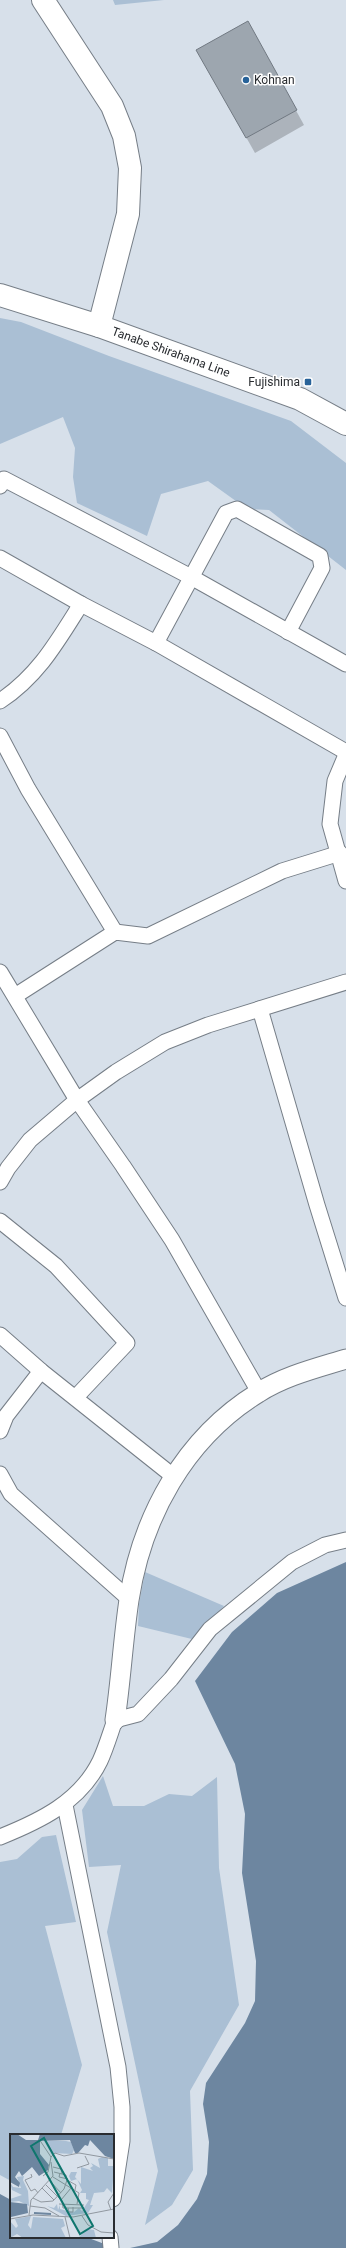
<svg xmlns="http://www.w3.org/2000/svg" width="346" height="2248" font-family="Roboto,sans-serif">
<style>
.green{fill:#aabfd4}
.water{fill:#6d86a0}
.shadow{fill:#0003}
.building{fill:#9da6af;stroke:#717982}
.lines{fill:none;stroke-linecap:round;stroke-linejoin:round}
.minor-casing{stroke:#767e87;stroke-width:17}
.tertiary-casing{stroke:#767e87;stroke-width:21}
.primary-casing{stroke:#767e87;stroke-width:24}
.minor{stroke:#fff;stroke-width:15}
.tertiary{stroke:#fff;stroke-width:19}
.primary{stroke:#fff;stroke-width:22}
.poi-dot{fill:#276299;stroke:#fff;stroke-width:1.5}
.labels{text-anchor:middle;stroke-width:3;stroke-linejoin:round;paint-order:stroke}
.poi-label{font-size:12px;fill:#292c30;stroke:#fff;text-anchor:start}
.street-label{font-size:12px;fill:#292c30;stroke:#fff}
.inset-river{fill:none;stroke:#6d86a0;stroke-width:2}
.inset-road{fill:none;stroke:#9198a0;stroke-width:1}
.view{fill:#0f766e;fill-opacity:0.15;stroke:#0f766e;stroke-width:2}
.inset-edge{fill:none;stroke:#292c30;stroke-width:2}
</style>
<rect width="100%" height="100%" fill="#d7e0ea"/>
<g class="green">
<path d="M113,0H164L115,5Z"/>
<path d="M0,318L21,322L109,356L291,421L346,463V570L269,510L247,509L208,481L161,494L147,536L77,503L73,477L75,448L63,417L0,444Z"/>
<path d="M145,1572L224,1606L196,1640L138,1626L139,1604Z"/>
<path d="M103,1776L113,1806H144L169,1794L192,1796L217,1777L219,1868L239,2005L190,2091L193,2170L172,2205L145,2225L158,2171L107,1932L121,1865L89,1867L82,1810Z"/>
<path d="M56,1835L76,1922L45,1926L82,2065L61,2135H11V2181L0,2175V1862L17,1859L42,1837Z"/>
</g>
<g class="water">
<path d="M346,1562V2248H130L157,2242L178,2225L197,2199L207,2174L209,2142L203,2104L206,2083L245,2023L255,2001L256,1961L242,1873L245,1814L235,1764L195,1681L232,1632L277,1593Z"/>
<path d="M0,2194L11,2200V2237H86L115,2248H0Z"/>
</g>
<path class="shadow" d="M256,38L304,125L255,153L197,50Z"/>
<path class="building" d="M248,21L297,110L246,138L196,50Z"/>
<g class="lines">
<g class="minor-casing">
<g id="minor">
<path d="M0,486L4,479L191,577L346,664"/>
<path d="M0,558L81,604L156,643L346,752"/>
<path d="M156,643L226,513L237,509L320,556L322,568L288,632"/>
<path d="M0,701C38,676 57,642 81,604"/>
<path d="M0,736L28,789L115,932"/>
<path d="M346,755L335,781L330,824L346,881"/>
<path d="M0,972L77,1100L123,1166L172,1240L259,1392"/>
<path d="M15,996L115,932L148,936L282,871L340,853"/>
<path d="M260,1009L317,1205L346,1298"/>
<path d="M0,1182L8,1168L30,1140L77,1100L116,1072L165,1042L208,1025L346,982"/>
<path d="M0,1221L56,1266L127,1343L76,1397"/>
<path d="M0,1335L41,1371L173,1476"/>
<path d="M0,1431L6,1416L41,1371"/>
<path d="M0,1474L11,1494L129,1599"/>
<path d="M65,1805L118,2067L122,2107V2141L113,2199"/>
<path d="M0,1837C40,1821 80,1802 100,1761C106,1748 110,1734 115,1720L138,1714L171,1679L210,1629L292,1562L325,1545L346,1540"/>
<path d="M110,2237L111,2248"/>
</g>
</g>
<g class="tertiary-casing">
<path id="tertiary" d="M115,1720C121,1680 123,1640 129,1600C142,1516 185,1438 258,1393C284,1376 317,1368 346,1359"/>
</g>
<g class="primary-casing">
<g id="primary">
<path d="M43,0L112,106L124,136L130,168L128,214L99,326"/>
<path d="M0,295L99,326L300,399L346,424"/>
</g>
</g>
<use href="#minor" class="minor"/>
<use href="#tertiary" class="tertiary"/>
<use href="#primary" class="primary"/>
</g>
<g class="poi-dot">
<circle cx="246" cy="80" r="4"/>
<rect x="304" y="378" width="8" height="8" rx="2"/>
</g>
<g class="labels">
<g class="poi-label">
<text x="254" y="84">Kohnan</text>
<text x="300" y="386" text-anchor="end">Fujishima</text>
</g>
<g class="street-label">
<text transform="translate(171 352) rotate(20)" y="4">Tanabe Shirahama Line</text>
</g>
</g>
<g transform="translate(10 2134)">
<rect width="104" height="104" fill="#d7e0ea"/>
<path d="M34,7H56L61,8L64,16L62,20L44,19L42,21ZM92,23L98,24V32H104L102,59L97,54L94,58L84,59L80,71H83L78,79L56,82L37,72L44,74L47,70L48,76L50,71V75L57,77L64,78L69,74L72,77L79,66L76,65V59H70L72,56L67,45L61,47L59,42L61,38H67L65,43L71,50V33L83,37L80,34L83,32L81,29L90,34L88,25ZM14,42L13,46L18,57L19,72L9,67L0,68V65L12,61L2,56L0,48L3,53L11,54L7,43ZM21,82L18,91L21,95L23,83L53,85L55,92L51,94L56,104H13L7,100L0,104V87L6,94L8,92L5,85ZM78,95L84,96L86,104H68Z" fill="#aabfd4"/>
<path d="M0,0H7L16,6H28L30,0H104V25L95,22L80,6L78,12L75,11L68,19H65L60,6L30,7V20L39,31L38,36L29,42L22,33L12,42L9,37L5,43L10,49L9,53L0,48ZM0,68L17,70L18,79L1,83Z" fill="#6d86a0"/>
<path class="inset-river" d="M24,79L41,80"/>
<path class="inset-road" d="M29,5L41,23L38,38L33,42M41,23L45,19L54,22L69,19L104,25M43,33L51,35L52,40M67,34L79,30L75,22M44,38L56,41L57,46L66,51L65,56M50,39L49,43L58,45M21,40L22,43L15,46L21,57L25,55L28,59M43,43L69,59L67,70M40,47L51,59M36,51L52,67L53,74H73L72,71M32,54L44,66M23,64L31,68L43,67L54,55L57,46M51,66L61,54M49,70L74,71M20,72L35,74L49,82M58,74L59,78H63V73M101,76L98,68L104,59M19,81L21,66L43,42L41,28M72,82L78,91L91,98L104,99M55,83L60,104M0,85L23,81L63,83L104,75"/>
<path class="view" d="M34,4L83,92L70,100L21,12Z"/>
<rect width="104" height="104" class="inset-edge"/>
</g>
</svg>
